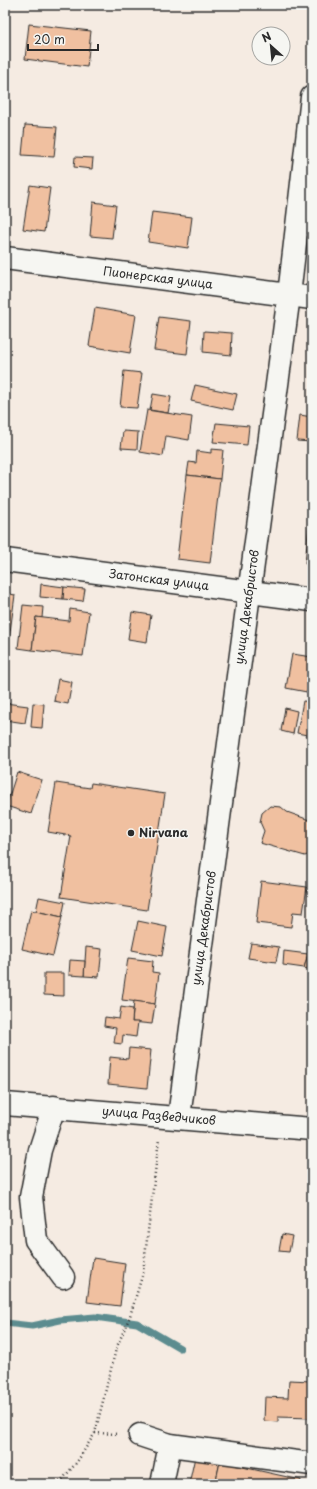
<svg xmlns="http://www.w3.org/2000/svg" width="317" height="1489" font-family="'Playpen Sans',sans-serif">
<style>
.lines{fill:none;stroke-linecap:round;stroke-linejoin:round}
.stream{stroke:#5c8c8f;stroke-width:7}
.building{fill:#f0c0a0;stroke:#2b2b2b}
.minor-casing{stroke:#2b2b2b;stroke-width:25}
.path{stroke:#2b2b2b;stroke-width:2.5;stroke-dasharray:1 3;stroke-linecap:butt}
.minor{stroke:#f6f6f2;stroke-width:22}
.poi-dot{fill:#2b2b2b;stroke:#f6f6f2;stroke-width:1.5}
.labels{text-anchor:middle;stroke-width:3;stroke-linejoin:round;paint-order:stroke}
.street-label{font-size:12px;fill:#2b2b2b;stroke:#f6f6f2}
.poi-label{font-size:12px;font-weight:bold;fill:#2b2b2b;stroke:#f6f6f2;text-anchor:start}
</style>
<rect width="100%" height="100%" fill="#f5ebe2"/>
<filter id="ink" filterUnits="userSpaceOnUse"><feTurbulence type="fractalNoise" baseFrequency=".025" numOctaves="2"/><feDisplacementMap in="SourceGraphic" scale="8" xChannelSelector="R" yChannelSelector="G"/><feConvolveMatrix kernelMatrix="1 2 1 2 8 2 1 2 1" color-interpolation-filters="sRGB"/></filter>
<g filter="url(#ink)">
<g class="lines">
<path class="stream" d="M5,1323L32,1326L60,1320L95,1317L137,1323L180,1348"/>
</g>
<g class="building">
<path d="M29,24L91,31L87,67L25,59Z"/>
<path d="M25,125L57,127L54,157L22,155Z"/>
<path d="M75,157L93,158L92,169L74,167Z"/>
<path d="M30,185L50,188L44,232L23,229Z"/>
<path d="M93,202L116,205L112,238L90,236Z"/>
<path d="M152,212L192,217L188,248L148,242Z"/>
<path d="M95,308L136,315L130,353L89,346Z"/>
<path d="M159,317L191,321L187,354L154,350Z"/>
<path d="M204,331L232,333L231,355L203,352Z"/>
<path d="M124,371L142,373L137,408L120,407Z"/>
<path d="M195,385L237,394L233,410L191,401Z"/>
<path d="M153,394L171,397L168,413L150,410Z"/>
<path d="M147,410L192,417L189,440L166,436L163,456L140,452Z"/>
<path d="M300,415L312,417V442L297,441Z"/>
<path d="M216,423L249,426L247,445L213,442Z"/>
<path d="M123,431L138,432L137,449L121,448Z"/>
<path d="M211,449L223,450L220,479L187,475L189,462L196,463L197,451L211,453Z"/>
<path d="M187,475L220,479L210,563L177,559Z"/>
<path d="M309,523H312V564H305Z"/>
<path d="M41,584L64,587L63,599L40,597Z"/>
<path d="M64,587L85,589L83,601L63,599Z"/>
<path d="M5,593L15,595L8,647L5,646Z"/>
<path d="M23,605L43,607L42,618L36,617L32,650L18,648Z"/>
<path d="M70,609L89,612L83,656L32,650L36,617L69,621Z"/>
<path d="M132,612L151,615L147,642L128,639Z"/>
<path d="M292,654L312,657V693L286,688Z"/>
<path d="M58,679L72,682L68,704L54,701Z"/>
<path d="M303,701L312,702V736L297,733Z"/>
<path d="M5,703L28,706L25,723L5,720Z"/>
<path d="M33,703L44,704L42,728L31,727Z"/>
<path d="M285,708L297,711L293,734L281,731Z"/>
<path d="M17,772L42,780L31,814L6,806Z"/>
<path d="M56,783L90,788L91,783L165,794L147,910L61,897L71,836L48,832Z"/>
<path d="M270,806L281,807L287,812L312,821V853L305,856L260,843L264,831L260,822L262,813Z"/>
<path d="M261,881L307,887L303,913L293,912L291,927L256,923Z"/>
<path d="M39,897L65,902L62,917L36,911Z"/>
<path d="M31,910L62,917L53,956L22,949Z"/>
<path d="M138,921L167,927L162,956L132,950Z"/>
<path d="M251,943L279,947L276,962L248,958Z"/>
<path d="M86,947L102,949L99,977L84,976Z"/>
<path d="M284,951L308,954L304,968L283,965Z"/>
<path d="M308,954L312,955V970L304,968Z"/>
<path d="M128,958L153,961L152,972L159,973L155,1004L122,1000Z"/>
<path d="M70,960L85,961L84,976L69,975Z"/>
<path d="M44,973H64V996L44,995Z"/>
<path d="M134,1001L155,1004L152,1024L132,1022Z"/>
<path d="M121,1007L133,1009L132,1022H138L136,1037L123,1035L122,1044L114,1043L116,1028L104,1026L105,1017L119,1019Z"/>
<path d="M129,1048L151,1050L147,1088L108,1084L110,1057L128,1059Z"/>
<path d="M282,1234L292,1236L289,1252L279,1251Z"/>
<path d="M93,1258L125,1263L120,1306L87,1302Z"/>
<path d="M289,1380L312,1381V1418L278,1417V1422L264,1421L265,1397L288,1398Z"/>
<path d="M195,1457L220,1462L215,1484H189Z"/>
<path d="M220,1462L301,1480L300,1484H215Z"/>
</g>
<g class="lines">
<g class="minor-casing">
<g id="minor">
<path d="M5,258L312,298"/>
<path d="M5,560L312,600"/>
<path d="M5,1104L312,1129"/>
<path d="M54,1107L40,1150L31,1197L36,1240L63,1277"/>
<path d="M179,1117L289,295L312,97"/>
<path d="M140,1435L170,1445L312,1464"/>
<path d="M162,1484L170,1445"/>
</g>
</g>
<g class="path">
<path d="M95,1433L119,1434"/>
<path d="M56,1484L61,1481L77,1462L95,1433L116,1349L130,1316L143,1273L159,1139"/>
</g>
<use href="#minor" class="minor"/>
</g>
</g>
<circle class="poi-dot" cx="131" cy="833" r="4"/>
<g class="labels">
<g class="street-label">
<text transform="translate(158 278) rotate(7)" y="4">Пионерская улица</text>
<text transform="translate(159 580) rotate(7)" y="4">Затонская улица</text>
<text transform="translate(247 607) rotate(-82)" y="4">улица Декабристов</text>
<text transform="translate(204 928) rotate(-82)" y="4">улица Декабристов</text>
<text transform="translate(159 1116) rotate(5)" y="4">улица Разведчиков</text>
</g>
<g class="poi-label">
<text x="139" y="837">Nirvana</text>
</g>
</g>
<rect width="317" height="1489" fill="none" stroke="#f6f6f2" stroke-width="20"/>
<rect x="10" y="10" width="297" height="1469" fill="none" stroke="#2b2b2b" stroke-width="1.5" filter="url(#ink)"/>
<g transform="translate(271 46) rotate(333)"><circle r="19" fill="#f6f6f2" stroke="#a5a5a2"/>
<path d="M0-3L7 15L0 10L-7 15Z" fill="#2b2b2b"/>
<text y="-6" font-size="11" font-weight="bold" text-anchor="middle" fill="#2b2b2b">N</text>
</g>
<path d="M28 44v6h70v-6" fill="none" stroke="#2b2b2b" stroke-width="2"/>
<text x="34" y="44" font-size="12" fill="#2b2b2b" stroke="#f6f6f2" stroke-width="3" paint-order="stroke">20 m</text>
</svg>
